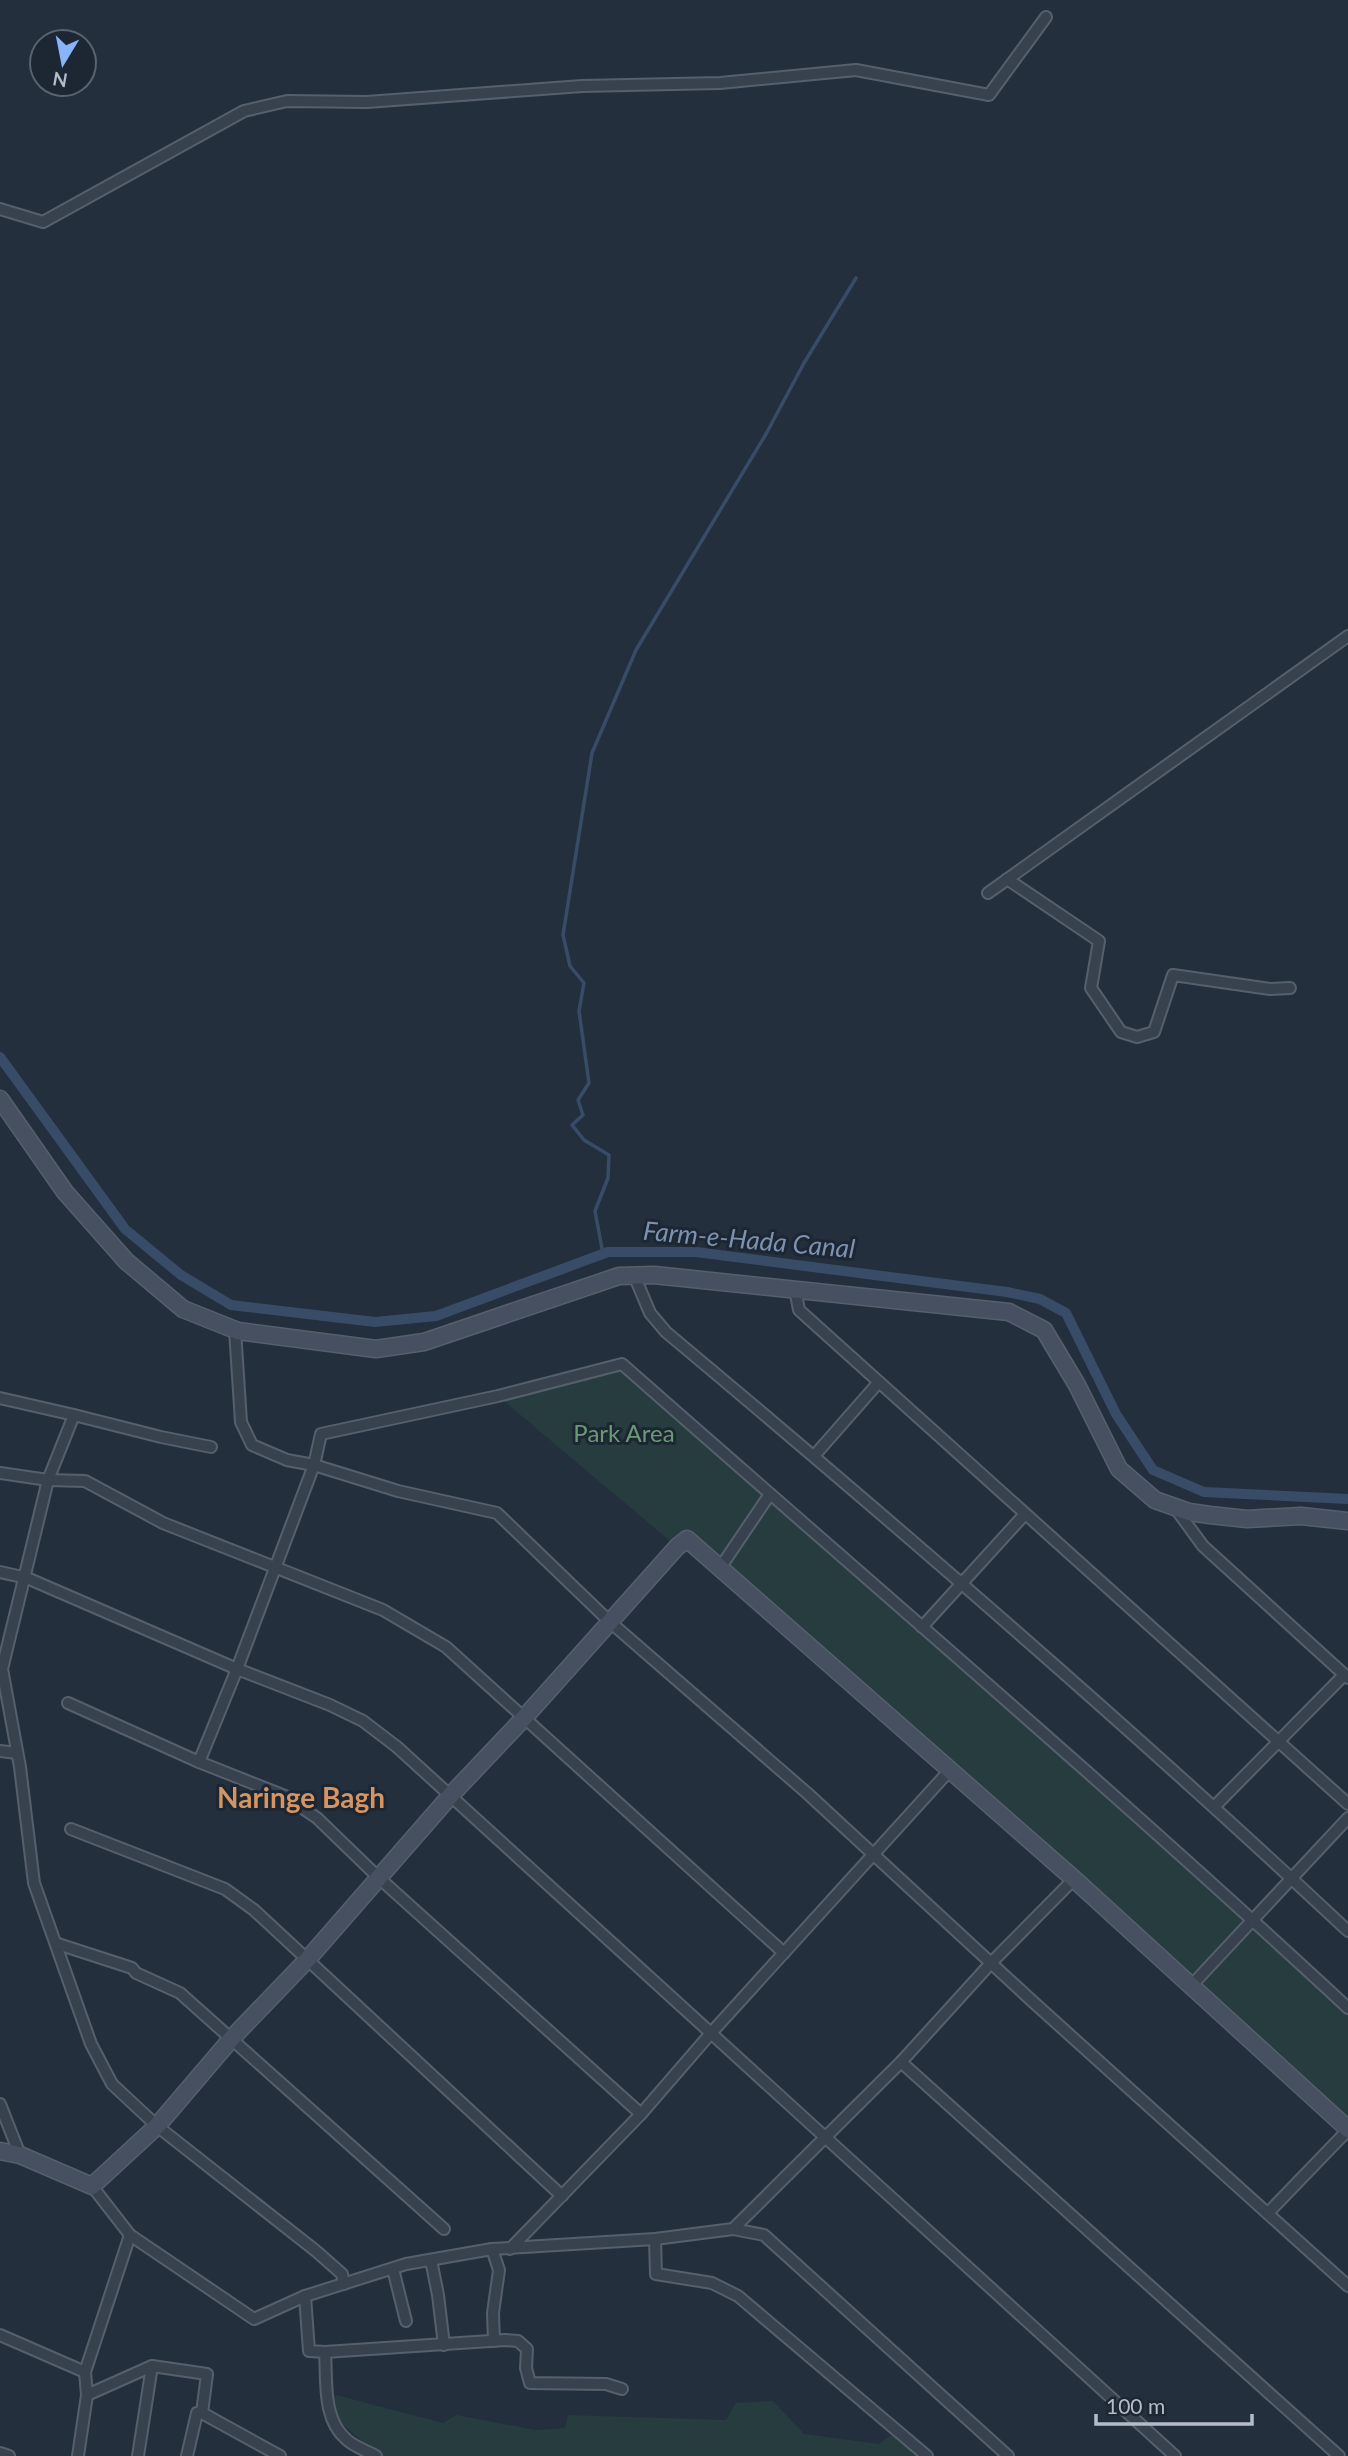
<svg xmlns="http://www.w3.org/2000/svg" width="1348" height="2456" font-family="Lato,sans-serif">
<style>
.green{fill:#263c3f}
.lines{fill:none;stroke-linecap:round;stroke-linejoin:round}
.stream{stroke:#394c67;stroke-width:3.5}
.canal{stroke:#394c67;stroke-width:10}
.street-casing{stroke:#565f6c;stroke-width:14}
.secondary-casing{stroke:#565f6c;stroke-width:19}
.street{stroke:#38414e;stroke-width:10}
.secondary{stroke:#465061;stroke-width:16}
.labels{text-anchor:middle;stroke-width:6;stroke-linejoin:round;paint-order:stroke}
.park-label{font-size:24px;fill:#6b9a76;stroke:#1d2633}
.water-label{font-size:26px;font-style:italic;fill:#7c92b1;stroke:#1d2633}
.quarter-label{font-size:28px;font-weight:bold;fill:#d59563;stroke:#1d2633}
</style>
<rect width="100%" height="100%" fill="#242f3e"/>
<g class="green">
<path d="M622,1364L1348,2008V2129L687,1539L677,1547L498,1396Z"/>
<path d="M336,2395L443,2423L456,2415L535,2430L565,2428L568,2415L726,2420L736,2403L773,2401L804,2434L879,2444L891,2435L918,2456H379L340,2422L333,2403Z"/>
</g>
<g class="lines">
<path class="stream" d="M603,1254L595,1211L608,1178L609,1155L584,1140L572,1125L583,1115L578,1100L589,1083L579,1011L584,983L570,966L563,935L592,753L636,650L766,434L804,363L856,278"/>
<path class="canal" d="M0,1057L125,1229L181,1275L231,1305L375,1322L436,1316L608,1252H696L1007,1292L1040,1299L1066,1313L1116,1414L1153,1470L1204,1492L1348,1499"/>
<g class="street-casing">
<g id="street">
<path d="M0,209L43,222L244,111L287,101L367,102L582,86L720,83L856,70L989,95L1046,17"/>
<path d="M1007,879L1099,941L1091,988L1121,1032L1137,1037L1154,1032L1173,975L1270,989L1290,988"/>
<path d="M988,893L1348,636"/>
<path d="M634,1275L650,1313L666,1332C898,1526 1127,1724 1348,1931"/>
<path d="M795,1289L799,1310L1348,1804"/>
<path d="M235,1330L241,1422L252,1445L287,1460L314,1465L398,1491L497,1513L609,1621L807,1793L1031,2000L1348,2286"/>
<path d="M0,1398L74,1415"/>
<path d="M211,1447L161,1437L74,1415L48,1480L2,1669L20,1767L34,1883L91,2044L112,2084L157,2126L316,2251L342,2274L344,2284"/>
<path d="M814,1456L879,1382"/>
<path d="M0,1473L48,1480L85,1481L163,1523L383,1610L446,1647L784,1953"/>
<path d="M1176,1509L1203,1546L1348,1678"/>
<path d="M720,1568L770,1494"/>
<path d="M0,1572L27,1578L237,1669L330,1705L363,1721L397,1747L1175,2456"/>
<path d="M922,1627L1025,1514"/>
<path d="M68,1703L199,1762L285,1796L317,1818L378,1877L641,2114"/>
<path d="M0,1751L17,1753"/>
<path d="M199,1762L237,1669L314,1465L321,1434L498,1396L622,1364C865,1578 1111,1788 1348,2008"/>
<path d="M1214,1807L1344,1675"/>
<path d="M71,1829L225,1889L254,1910L562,2196"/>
<path d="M58,1944L132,1968L136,1973L180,1993L444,2229"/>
<path d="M1191,1986L1348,1818"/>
<path d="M901,2062L1339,2456"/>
<path d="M0,2104L20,2155"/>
<path d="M92,2186L130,2235L254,2319L305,2296L406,2264L492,2249L655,2239L733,2229L764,2235L1008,2456"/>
<path d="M1268,2213L1348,2130"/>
<path d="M733,2229L901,2062L991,1963L1074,1879"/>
<path d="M655,2239L656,2274L712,2283L738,2296L927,2456"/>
<path d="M492,2249L499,2270L493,2313L494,2341"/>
<path d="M510,2249L641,2114L712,2032L950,1770"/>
<path d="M431,2260L438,2295L444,2345"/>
<path d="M393,2269L406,2321"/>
<path d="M305,2296L309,2351L325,2352L505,2340L518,2341L527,2349L526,2368L530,2383L606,2384L622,2389"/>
<path d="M0,2335L85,2372"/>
<path d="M325,2352C327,2382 322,2419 347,2440C355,2447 367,2451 376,2456"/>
<path d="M87,2395L152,2366L207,2374L202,2413L280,2456"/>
<path d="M0,2453L9,2456"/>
<path d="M78,2456L87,2395L85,2372L130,2235"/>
<path d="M138,2456L152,2366"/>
<path d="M187,2456L197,2413H202"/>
</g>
</g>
<g class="secondary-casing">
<g id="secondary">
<path d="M0,1099L65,1192L126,1261L183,1309L238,1331L376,1349L424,1342L619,1276L654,1275L1009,1312L1044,1330L1077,1385L1119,1469L1155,1500L1189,1512L1210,1515L1247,1519L1301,1516L1348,1521"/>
<path d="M0,2151L20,2155L92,2186L157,2126L232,2038L307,1960L451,1795L524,1718L677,1547L687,1539L1074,1879L1348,2129"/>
</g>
</g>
<use href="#street" class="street"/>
<use href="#secondary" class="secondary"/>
</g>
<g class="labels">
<g class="park-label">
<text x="624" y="1442">Park Area</text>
</g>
<g class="water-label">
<text transform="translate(749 1240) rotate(5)" y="9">Farm-e-Hada Canal</text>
</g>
<g class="quarter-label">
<text x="301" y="1808">Naringe Bagh</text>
</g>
</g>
<g transform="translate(63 63) rotate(190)"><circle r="33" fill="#1d2633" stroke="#59626f" stroke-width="2"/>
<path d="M0-5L12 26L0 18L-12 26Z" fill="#8ab4f8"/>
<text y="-10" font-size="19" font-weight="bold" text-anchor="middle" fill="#b4bcc9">N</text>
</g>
<path d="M1096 2414v10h156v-10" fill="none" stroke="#b4bcc9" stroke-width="3.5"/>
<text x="1106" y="2414" font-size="21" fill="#b4bcc9" stroke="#1d2633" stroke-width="5" paint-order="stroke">100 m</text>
</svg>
